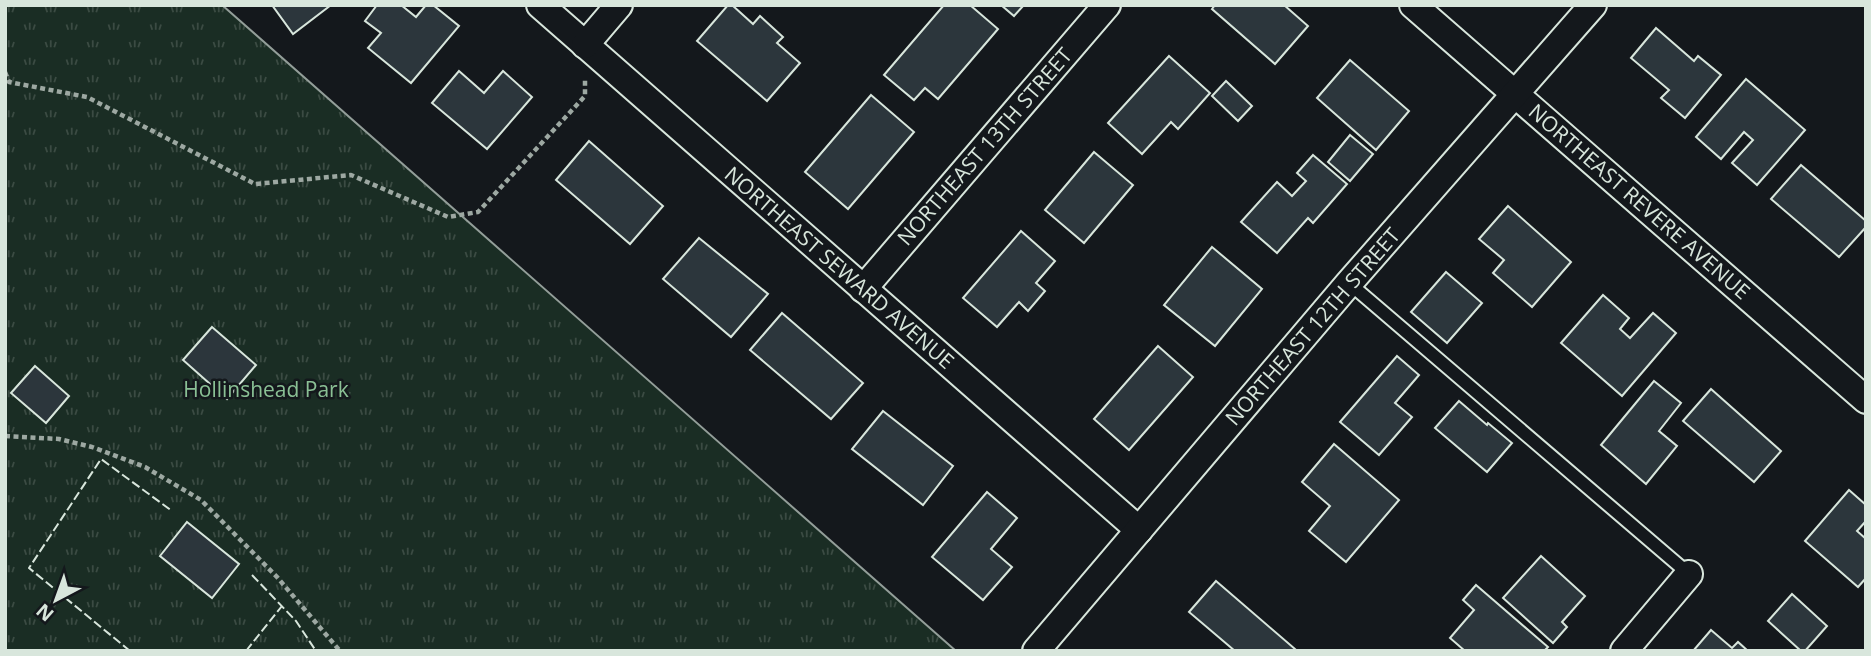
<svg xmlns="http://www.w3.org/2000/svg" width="1871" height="656" font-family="'Open Sans',sans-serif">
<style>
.grass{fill:url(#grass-tufts);stroke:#939e99;stroke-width:2}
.building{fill:#2c363c;stroke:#d8e6dc;stroke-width:2}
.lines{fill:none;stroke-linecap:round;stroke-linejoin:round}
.service-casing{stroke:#d8e6dc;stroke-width:16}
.minor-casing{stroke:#d8e6dc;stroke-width:30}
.path{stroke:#9da8a2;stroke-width:4.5;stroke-dasharray:5 3.5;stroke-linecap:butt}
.service{stroke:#14181c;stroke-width:12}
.minor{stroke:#14181c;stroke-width:26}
.fence{stroke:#d8e6dc;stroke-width:2;stroke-dasharray:9 3.5;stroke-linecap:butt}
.labels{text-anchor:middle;stroke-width:5;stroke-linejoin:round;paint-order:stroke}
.street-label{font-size:21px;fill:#d8e6dc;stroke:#14181c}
.park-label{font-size:21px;fill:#8ac095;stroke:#14181c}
</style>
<defs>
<pattern id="grass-tufts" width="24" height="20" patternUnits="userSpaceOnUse" patternTransform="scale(1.75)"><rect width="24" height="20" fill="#1a2d24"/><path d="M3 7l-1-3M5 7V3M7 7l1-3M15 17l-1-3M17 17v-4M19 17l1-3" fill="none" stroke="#3b4b43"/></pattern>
</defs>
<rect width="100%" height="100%" fill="#14181c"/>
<path class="grass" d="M5,5H222L956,651H5Z"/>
<g class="building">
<path d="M272,5H331L293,34Z"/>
<path d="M377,5H401L416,17L426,5H433L459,26L411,83L368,48L381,33L365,21Z"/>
<path d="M728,5H732L753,24L760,16L783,37L777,43L800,63L767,101L697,41Z"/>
<path d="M944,5H970L998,29L938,99L925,88L914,100L884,75Z"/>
<path d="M1001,5H1024L1014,16Z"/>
<path d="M1215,5H1284L1308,26L1275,64L1212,9Z"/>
<path d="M1656,28L1694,61L1698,56L1721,75L1685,118L1661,98L1669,90L1631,58Z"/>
<path d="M1169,56L1210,93L1178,129L1171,122L1142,154L1108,123Z"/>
<path d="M1350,60L1409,111L1376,150L1317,98Z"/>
<path d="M459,71L484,93L503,71L532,97L487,149L432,103Z"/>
<path d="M1746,79L1805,130L1757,185L1732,163L1753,140L1744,132L1721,159L1696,137Z"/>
<path d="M1226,81L1252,106L1238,121L1212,96Z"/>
<path d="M871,95L914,132L848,209L805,172Z"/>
<path d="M1350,135L1373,154L1350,181L1328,162Z"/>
<path d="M589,141L663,206L630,244L556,180Z"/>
<path d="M1094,152L1133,185L1084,243L1045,210Z"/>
<path d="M1313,155L1347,184L1313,223L1308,218L1277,253L1241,222L1277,182L1292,196L1306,181L1297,173Z"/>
<path d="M1801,165L1866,221V227L1839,257L1771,199Z"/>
<path d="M1508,206L1571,262L1532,307L1493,273L1504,260L1479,239Z"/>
<path d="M1021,231L1055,261L1036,283L1045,291L1028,311L1019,302L997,327L963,298Z"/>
<path d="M699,238L768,294L731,337L663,279Z"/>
<path d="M1212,247L1262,289L1215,346L1164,305Z"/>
<path d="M1446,272L1482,303L1447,343L1411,312Z"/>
<path d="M1603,295L1629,318L1620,329L1630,338L1653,313L1676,333L1622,396L1561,343Z"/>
<path d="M782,313L863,383L831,419L750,350Z"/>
<path d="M212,327L256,365L227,399L183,360Z"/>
<path d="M1158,346L1193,377L1129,450L1094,419Z"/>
<path d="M1397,356L1419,375L1395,403L1412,417L1379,455L1340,422Z"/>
<path d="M35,366L69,396L46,423L11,393Z"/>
<path d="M1654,381L1681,403L1659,431L1677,446L1646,484L1601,445Z"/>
<path d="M1711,389L1781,451L1754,482L1683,421Z"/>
<path d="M1459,401L1487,425L1488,423L1512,443L1487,472L1435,428Z"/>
<path d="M883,411L953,466L923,505L852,449Z"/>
<path d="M1334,444L1399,500L1346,562L1309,531L1330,506L1302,482Z"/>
<path d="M1849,490L1866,505V521L1857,531L1866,539V578L1858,587L1805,541Z"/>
<path d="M987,492L1017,518L991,549L1012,567L983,600L932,557Z"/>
<path d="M187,522L239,564L212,598L160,556Z"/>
<path d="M1541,556L1585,596L1562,622L1567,627L1553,643L1503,598Z"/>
<path d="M1216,581L1295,649L1293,651H1235L1189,612Z"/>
<path d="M1476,585L1548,647L1544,651H1465L1450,638L1474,610L1463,600Z"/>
<path d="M1792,594L1827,626L1805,651H1801L1768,621Z"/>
<path d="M1711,630L1732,648L1738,642L1748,651H1693Z"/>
</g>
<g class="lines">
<g class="service-casing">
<path id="service" d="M1349,283L1689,574"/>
</g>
<g class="minor-casing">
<g id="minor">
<path d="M540,5L1139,530"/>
<path d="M1413,5L1866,400"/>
<path d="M585,45L619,5"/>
<path d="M863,289L1107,5"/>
<path d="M1036,651L1349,283L1593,5"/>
<path d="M1624,651L1689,574"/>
</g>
</g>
<g class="path">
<path d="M5,72L9,82L87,97L255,184L351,175L448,217L478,212L585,96V80"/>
<path d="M5,436L59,439L92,447L145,467L201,500L277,577L340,651"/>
</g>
<use href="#service" class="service"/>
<use href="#minor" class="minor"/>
<g class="fence">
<path d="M252,575L296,621L316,651"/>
<path d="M130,651L29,568L101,459L172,511"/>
<path d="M246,651L282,606"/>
</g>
</g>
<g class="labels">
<g class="street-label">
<text transform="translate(985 147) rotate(-49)" y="7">NORTHEAST 13TH STREET</text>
<text transform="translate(1639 202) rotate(41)" y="7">NORTHEAST REVERE AVENUE</text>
<text transform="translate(839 268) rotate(41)" y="7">NORTHEAST SEWARD AVENUE</text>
<text transform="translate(1313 327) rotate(-49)" y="7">NORTHEAST 12TH STREET</text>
</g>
<g class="park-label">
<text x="266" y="397">Hollinshead Park</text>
</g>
</g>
<rect width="1871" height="656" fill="none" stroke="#d8e6dc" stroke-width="14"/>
<g transform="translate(56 600) rotate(221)" stroke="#14181c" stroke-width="5" paint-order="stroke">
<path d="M0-5L12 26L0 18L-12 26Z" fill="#d8e6dc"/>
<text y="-10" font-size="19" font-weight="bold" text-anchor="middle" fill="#d8e6dc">N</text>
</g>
</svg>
